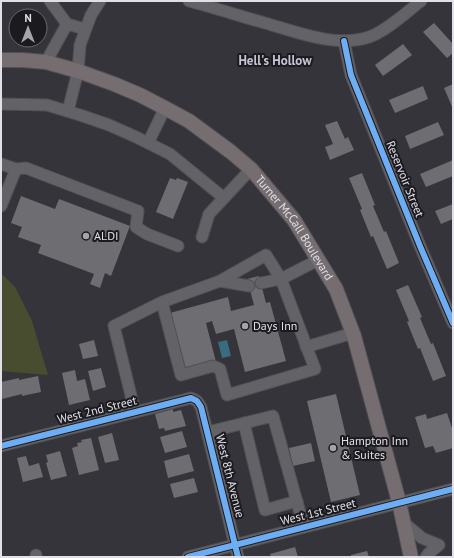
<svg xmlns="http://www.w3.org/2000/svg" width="454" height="558" font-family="'PT Sans',sans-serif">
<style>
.green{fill:#484d30}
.water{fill:#386c7e}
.building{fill:#6d6d72}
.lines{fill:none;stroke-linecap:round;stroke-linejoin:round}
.minor-casing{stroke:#515055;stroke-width:13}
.major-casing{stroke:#515055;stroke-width:16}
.minor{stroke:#636266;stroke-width:11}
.major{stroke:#756d6f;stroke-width:14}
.cycleway-casing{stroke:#1b1a1f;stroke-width:8}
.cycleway{stroke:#6dadf4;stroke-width:6}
.poi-dot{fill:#a5a4ab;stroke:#1b1a1f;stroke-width:1.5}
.labels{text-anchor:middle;stroke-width:4;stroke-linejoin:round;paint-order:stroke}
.street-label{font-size:12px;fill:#e1e0e8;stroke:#1b1a1f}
.poi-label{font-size:12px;fill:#e1e0e8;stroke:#1b1a1f;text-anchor:start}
.neighbourhood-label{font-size:13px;font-weight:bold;fill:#c7c4d4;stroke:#1b1a1f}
</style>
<rect width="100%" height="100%" fill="#35343a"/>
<path class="green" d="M1,273L15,287L32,321L48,375L1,371Z"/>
<path class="water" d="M227,340L231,356L222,358L218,342Z"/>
<g class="building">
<path d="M434,23L453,44V53L447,58L423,32Z"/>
<path d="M403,44L412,55L383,76L375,65Z"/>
<path d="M453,84V109L444,88Z"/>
<path d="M423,86L428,99L395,113L389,100Z"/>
<path d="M337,121L345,139L348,137L354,150L330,160L325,147L333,144L325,125Z"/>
<path d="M438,122L444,135L410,149L405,136Z"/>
<path d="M453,160V176L426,187L420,174Z"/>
<path d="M362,173L375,205L373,206L384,232L386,231L399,263L387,269L373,236L371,237L360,210L362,209L349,178Z"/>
<path d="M170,178L176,180L177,178L188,182L173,219L156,212Z"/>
<path d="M21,196L55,209L59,199L130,226L111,276L105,273L100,288L90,284L94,274L38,253L41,245L18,237L22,227L11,223Z"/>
<path d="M453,204V219L441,224L435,211Z"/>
<path d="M259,276L266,303L270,302L286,361L245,372L234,329L216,334L212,321L206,323L216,362L185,370L170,313L228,297L231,311L254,305L247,279Z"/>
<path d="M408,285L422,317L420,318L431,344L433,343L446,376L433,381L420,348L418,349L407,322L409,321L396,290Z"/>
<path d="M94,340L98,356L83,359L79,344Z"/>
<path d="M101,368L106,387L93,391L88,371Z"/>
<path d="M75,370L77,381L85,379L90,400L69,405L62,373Z"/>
<path d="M38,376L41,392L22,396V394L2,399L1,394V382L19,378V380Z"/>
<path d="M336,394L360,495L331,502L307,401Z"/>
<path d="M173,409V412L181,410L186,426L165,431L164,428L159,429L155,414Z"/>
<path d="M447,413L453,431V448L436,453L433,446L425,448L415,417L426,414L427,419Z"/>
<path d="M182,431L187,447L165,453L160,437Z"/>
<path d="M112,433L119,460L105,463L98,437Z"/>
<path d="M91,438L99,470L79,475L72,448L78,446L77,443L82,442L81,440Z"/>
<path d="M311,443L315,461L293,466L289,448Z"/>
<path d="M60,451L67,476L51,480L46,463L48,462L46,455Z"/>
<path d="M189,454L194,471L168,478L164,461Z"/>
<path d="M26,456L29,466L39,463L43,477L23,482L17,458Z"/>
<path d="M194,478L198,492L174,498L170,484Z"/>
<path d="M295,547L298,557H271L270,554Z"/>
<path d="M367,551L369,557H351V555Z"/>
</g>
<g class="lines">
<g class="minor-casing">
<g id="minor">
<path d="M50,1L67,24"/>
<path d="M189,1C215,8 240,16 265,23C297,32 336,48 369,37C385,32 407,12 421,1"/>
<path d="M344,41L351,75L420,246L453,323"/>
<path d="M46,62L67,24L85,29"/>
<path d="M1,104L47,105L80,115L109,125L136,137L170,154L224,198"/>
<path d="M68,111L78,71L80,45L91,15L100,1"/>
<path d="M148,143L165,108"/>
<path d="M1,164L16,169L26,168L138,211L136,227L147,234L178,246"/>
<path d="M1,206L16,169"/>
<path d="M202,237L209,214L251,169"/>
<path d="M220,281L249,286"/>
<path d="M261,283L281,279L318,260"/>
<path d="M306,347L353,333"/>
<path d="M135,412L114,326L162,302L220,281L266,255L281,279L315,369L227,395L220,369L213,366L181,375L162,302"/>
<path d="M244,423L265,510L297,501"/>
<path d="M208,432L273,416L304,527"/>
<path d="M1,446L191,398L197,401L201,407L238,557"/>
<path d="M403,522L422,538L439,545L429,553L426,557"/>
<path d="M36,555V557"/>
<path d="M188,557L453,489"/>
</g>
</g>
<g class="major-casing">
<g id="major">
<path id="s1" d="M1,60H22L46,62L78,71L114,84L140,95L165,108L189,121L231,152L251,169L294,220L336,289L354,336L399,502L411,557"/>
</g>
</g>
<use href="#minor" class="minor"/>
<use href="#major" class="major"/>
<g class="cycleway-casing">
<g id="cycleway">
<path d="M344,41L351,75L420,246L453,323"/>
<path d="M1,446L191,398L197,401L201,407L238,557"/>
<path d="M188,557L453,489"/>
</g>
</g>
<use href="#cycleway" class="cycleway"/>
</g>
<g class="poi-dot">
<circle cx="86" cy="236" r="4"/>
<circle cx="245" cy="326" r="4"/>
<circle cx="333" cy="448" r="4"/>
</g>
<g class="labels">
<g class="street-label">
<text transform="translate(405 179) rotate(68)" y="4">Reservoir Street</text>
<text dy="4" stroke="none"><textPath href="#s1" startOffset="352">Turner McCall Boulevard</textPath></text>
<text transform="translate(97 410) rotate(-14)" y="4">West 2nd Street</text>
<text transform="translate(230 476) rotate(76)" y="4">West 8th Avenue</text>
<text transform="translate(318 512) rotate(-14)" y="4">West 1st Street</text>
</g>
<g class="poi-label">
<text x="94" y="240">ALDI</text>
<text x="253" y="330">Days Inn</text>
<text x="341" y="445">Hampton Inn<tspan x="341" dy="14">&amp; Suites</tspan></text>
</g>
<g class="neighbourhood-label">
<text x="275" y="65">Hell's Hollow</text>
</g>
</g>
<rect width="454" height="558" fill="none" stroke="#e1e0e8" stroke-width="4"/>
<g transform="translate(28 28)"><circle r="19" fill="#1b1a1f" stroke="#6a696f"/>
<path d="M0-3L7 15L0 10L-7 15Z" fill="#a5a4ab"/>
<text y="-6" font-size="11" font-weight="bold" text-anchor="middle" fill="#e1e0e8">N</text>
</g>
</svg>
